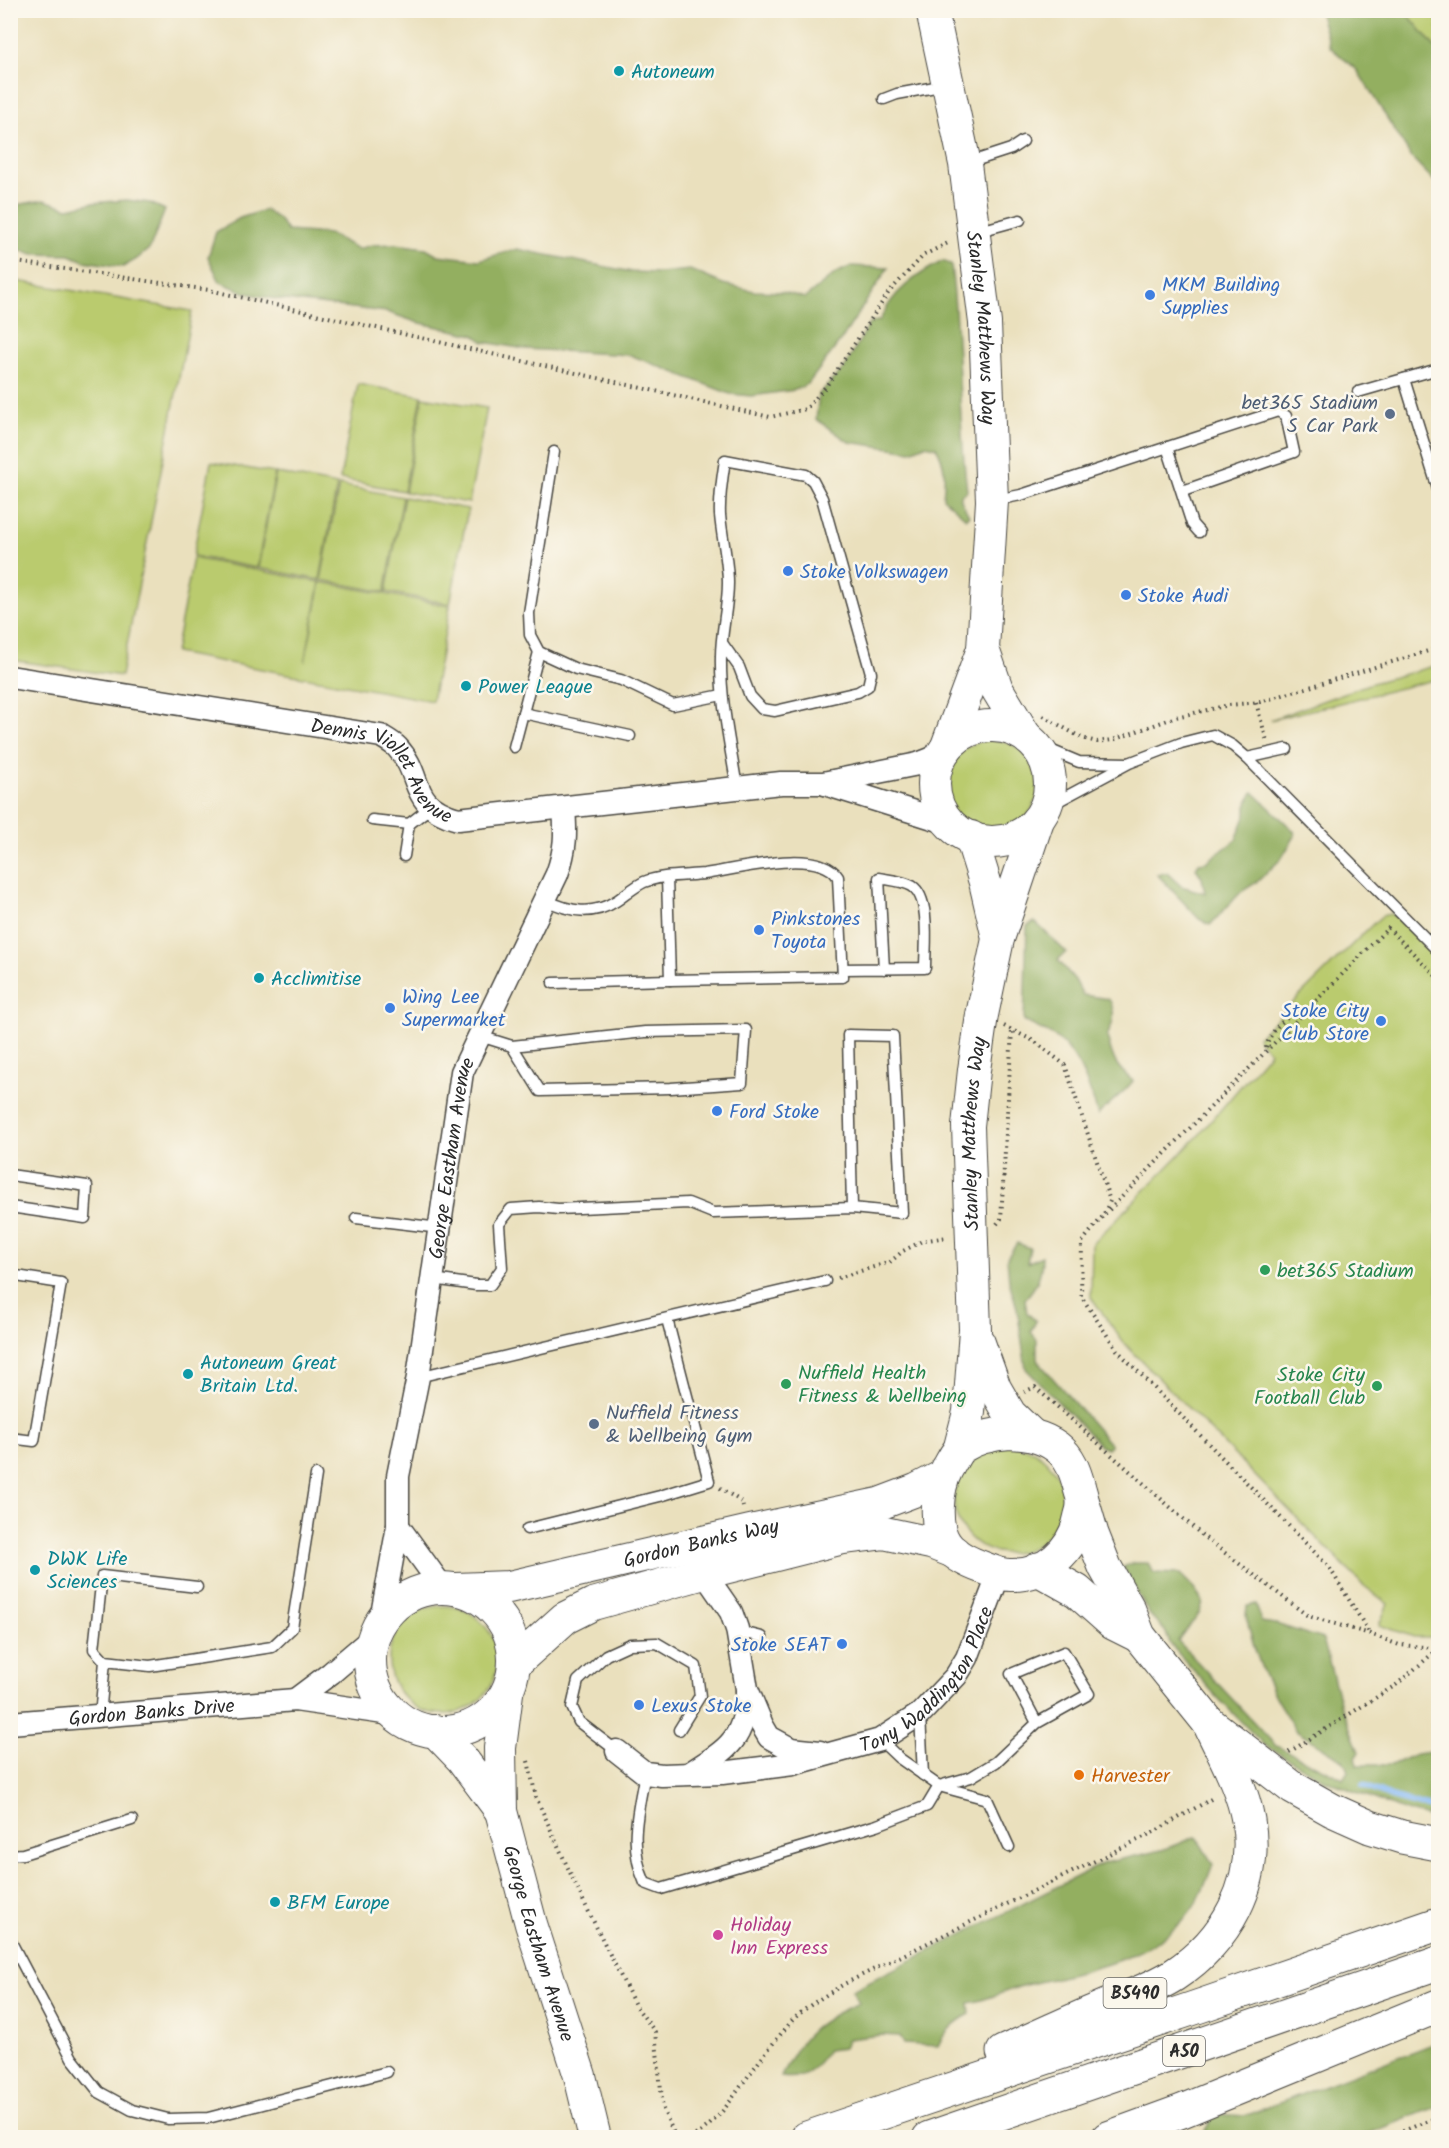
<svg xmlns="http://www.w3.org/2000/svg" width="1449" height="2148" font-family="Kalam,sans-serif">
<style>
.green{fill:#bacb6e;stroke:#727b4c;stroke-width:1.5}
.forest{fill:#93af61;stroke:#5f6d46;stroke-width:1.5}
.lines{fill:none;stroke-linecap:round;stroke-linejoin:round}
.stream{stroke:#89bbf6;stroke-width:6}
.service-casing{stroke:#484641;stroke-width:13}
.minor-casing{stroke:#484641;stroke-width:25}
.secondary-casing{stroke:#484641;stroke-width:34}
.trunk-casing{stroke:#484641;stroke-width:35}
.path{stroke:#484641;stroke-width:4;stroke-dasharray:1.5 4.5;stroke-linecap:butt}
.service{stroke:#fff;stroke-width:10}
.minor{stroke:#fff;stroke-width:22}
.secondary{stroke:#fff;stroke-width:32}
.trunk{stroke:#fff;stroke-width:33}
.culture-dot{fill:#0f9aa8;stroke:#fbf7ec;stroke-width:2}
.shop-dot{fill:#3f7fe0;stroke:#fbf7ec;stroke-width:2}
.service-dot{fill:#5c6f8a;stroke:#fbf7ec;stroke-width:2}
.leisure-dot{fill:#2e9e5b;stroke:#fbf7ec;stroke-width:2}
.food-dot{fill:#e8710a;stroke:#fbf7ec;stroke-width:2}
.hotel-dot{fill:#d1479c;stroke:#fbf7ec;stroke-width:2}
.labels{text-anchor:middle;stroke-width:5;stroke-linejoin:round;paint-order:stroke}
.shield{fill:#fbf7ec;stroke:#696865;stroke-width:1.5}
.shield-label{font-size:18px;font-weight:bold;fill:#2b2b2b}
.culture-label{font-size:20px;fill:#0d838f;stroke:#fbf7ec;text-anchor:start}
.shop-label{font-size:20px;fill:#366cbe;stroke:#fbf7ec;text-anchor:start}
.street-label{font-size:20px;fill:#2b2b2b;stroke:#fbf7ec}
.service-label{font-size:20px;fill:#4e5e75;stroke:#fbf7ec;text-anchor:end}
.leisure-label{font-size:20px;fill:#27864d;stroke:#fbf7ec;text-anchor:start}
.food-label{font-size:20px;fill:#c56008;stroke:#fbf7ec;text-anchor:start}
.hotel-label{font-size:20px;fill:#b23c85;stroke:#fbf7ec;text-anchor:start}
</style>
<rect width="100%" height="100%" fill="#fbf7ec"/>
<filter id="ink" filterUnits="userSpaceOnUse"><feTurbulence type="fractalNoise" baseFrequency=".0167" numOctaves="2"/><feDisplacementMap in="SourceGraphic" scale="12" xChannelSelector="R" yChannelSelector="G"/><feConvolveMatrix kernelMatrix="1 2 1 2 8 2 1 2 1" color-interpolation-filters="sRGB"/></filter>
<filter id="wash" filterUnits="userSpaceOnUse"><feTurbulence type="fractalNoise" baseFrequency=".008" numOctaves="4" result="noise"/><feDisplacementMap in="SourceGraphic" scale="24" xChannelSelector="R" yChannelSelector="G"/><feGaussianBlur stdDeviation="1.35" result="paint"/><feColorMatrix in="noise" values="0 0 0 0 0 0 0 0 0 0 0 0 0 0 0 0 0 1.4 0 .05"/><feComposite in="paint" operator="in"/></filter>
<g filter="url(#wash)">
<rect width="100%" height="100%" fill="#eae0bd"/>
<g class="green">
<path d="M1405,11H1433L1438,22V51Z"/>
<path d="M11,280L192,311L121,676L11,660Z"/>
<path d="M358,384L422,396L404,491L340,479Z"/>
<path d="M423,397L487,408L469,503L405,492Z"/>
<path d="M211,462L275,473L257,568L193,556Z"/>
<path d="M276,473L337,485L320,580L258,568Z"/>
<path d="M339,485L403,497L385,592L321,580Z"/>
<path d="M404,497L468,509L450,604L386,592Z"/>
<path d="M193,558L320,582L305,662L321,582L450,606L432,701L175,653Z"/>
<path d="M1438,665V679L1270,720L1369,684Z"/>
<circle cx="992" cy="786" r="46"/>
<path d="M1390,914L1397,917L1438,960V1637H1414L1379,1625L1388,1604L1363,1585L1123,1342L1091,1297L1092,1244L1199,1135L1270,1052L1257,1038L1375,922L1382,916Z"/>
<circle cx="1008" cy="1499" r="54"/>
<circle cx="443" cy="1660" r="54"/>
</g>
<g class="forest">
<path d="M1319,11H1405L1438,51V185L1412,158L1357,70L1330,47Z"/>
<path d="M44,200L68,208L91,203L127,200L150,203L165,210L150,248L137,259L123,267L84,261L70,255L33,254L11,247V206Z"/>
<path d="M265,210L279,219L287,231L329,234L358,249L372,245L395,244L426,248L438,255L479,260L517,249L632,272L660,273L690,270L723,284L754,291L783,292L805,298L836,273L852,266L888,268L841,340L808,384L795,390L751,396L730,394L630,355L525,349L484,342L474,335L416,322L387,312L276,299L246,293L220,282L208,257L216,232L240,218Z"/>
<path d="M943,261L951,265C960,340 958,416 967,491L961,495V500L969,516L966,518L943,498C945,479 946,464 936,447L925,445L911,451L849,442L816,419L819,394L845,367L869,324L880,320C892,292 916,275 943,261Z"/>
<path d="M1253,792L1294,831L1295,836L1281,859L1257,882L1241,892L1210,925L1199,919L1157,874L1167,873L1181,886L1205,893L1202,878L1196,868L1199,863L1206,862L1236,840L1246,814V806Z"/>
<path d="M1035,922L1066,952L1058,960L1075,980L1083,995L1109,999C1116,1012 1114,1023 1107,1036C1113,1060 1115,1066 1133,1081C1123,1094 1109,1103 1098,1115C1091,1091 1079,1055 1058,1039C1048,1032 1035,1027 1024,1021L1027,926Z"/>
<path d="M1017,1243L1030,1248L1027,1263L1042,1256C1042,1274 1037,1286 1025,1299L1027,1313L1036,1321L1031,1332L1037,1340V1360L1111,1445L1107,1449L1102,1447L1026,1369L1017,1308L1009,1281L1007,1258Z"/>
<path d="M1134,1563H1148L1154,1573L1180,1574L1191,1585L1203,1602C1198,1623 1187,1624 1178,1641L1276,1746L1343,1779L1348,1771L1343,1760L1296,1731L1276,1699L1263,1672L1253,1644L1246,1615L1247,1606L1256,1604L1261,1622L1276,1624L1323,1639L1341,1706L1359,1752L1355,1758L1357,1765H1391L1416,1754L1438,1751V1820L1406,1811L1323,1779L1264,1745L1217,1697L1171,1645L1165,1631L1150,1615L1123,1567Z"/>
<path d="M1196,1837L1213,1864C1206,1882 1199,1903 1186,1917C1144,1963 1079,1972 1022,1986C1004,1991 988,2000 969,2003L970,2014C956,2021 944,2032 938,2046L904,2044L900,2036L881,2035L848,2039L844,2048L828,2050C812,2071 808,2080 781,2077C799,2036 818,2020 859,2003L852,1990L1104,1863L1162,1850Z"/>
<path d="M1438,2042V2106L1360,2137L1200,2138L1215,2114L1245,2116Z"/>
</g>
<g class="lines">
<path class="stream" d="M1363,1785L1391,1797L1438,1810"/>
</g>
</g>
<g filter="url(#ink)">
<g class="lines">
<g class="service-casing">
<g id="service">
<path d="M884,99L897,94L946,85"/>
<path d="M968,163L1011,149L1023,141"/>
<path d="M976,232L1020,220"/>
<path d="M1404,379L1438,489"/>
<path d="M1358,392L1438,369"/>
<path d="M1167,447L1192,524L1199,532"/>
<path d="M554,452L529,613L530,635L539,652L576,669L621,680L673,705L722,695"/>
<path d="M996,500L1021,495L1278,411L1286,416L1294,452L1183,491"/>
<path d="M722,643L739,667L750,696L762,709L775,711L858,692L868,686L871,673L822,498L813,481L806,475L725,460C722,479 719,497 720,515C722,538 728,561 728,583C728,608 721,632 721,656C720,700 730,744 737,788"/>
<path d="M523,713L630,736"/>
<path d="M1036,744L1079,762L1128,763"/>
<path d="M514,747L539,652"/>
<path d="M1247,758L1287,749"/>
<path d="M1045,808L1129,763L1181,743L1213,735L1233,746L1247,758L1438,951"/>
<path d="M372,820L409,824"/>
<path d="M404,856L409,824L431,807"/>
<path d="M546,900C570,912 593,916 616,901C625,895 634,887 644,882C662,875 684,876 704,874C735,870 818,846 838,877L843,977L670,980L667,877"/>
<path d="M843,969L925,968C925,947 931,898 912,886C903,881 889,880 879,878L884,969"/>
<path d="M553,983L670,980"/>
<path d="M480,1036L512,1046L645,1032L746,1030L742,1083L671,1088L540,1091L512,1046"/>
<path d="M10,1175L87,1186L85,1218L10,1207"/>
<path d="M356,1218L440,1228"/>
<path d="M10,1275L61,1283L34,1441L10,1438"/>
<path d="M433,1279L476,1285H490L502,1268L499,1224L511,1209L539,1207L558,1209L688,1203L713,1213L852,1208L902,1213L893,1036L848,1035L852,1208"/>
<path d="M418,1377L825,1281"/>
<path d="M527,1529L660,1496L709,1481L667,1319"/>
<path d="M738,1631L762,1637"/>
<path d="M105,1661L94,1649L102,1576L197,1587"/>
<path d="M920,1715L923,1775"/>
<path d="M100,1716L105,1661L150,1666L272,1647L292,1628L316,1475"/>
<path d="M880,1740L899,1758L939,1786L987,1799L1009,1847"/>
<path d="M617,1751L579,1722L572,1707L578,1681L606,1655L630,1644L657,1643L696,1666L700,1696L679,1730"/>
<path d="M645,1773C638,1812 628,1845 645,1883L661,1889L877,1825L927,1806L939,1786L971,1777L996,1762L1037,1723L1089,1694L1064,1652L1011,1674L1037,1723"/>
<path d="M10,1855L23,1854L132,1820"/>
<path d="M10,1940L72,2058L99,2092L132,2110L168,2119L208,2118L387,2072"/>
</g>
</g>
<g class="minor-casing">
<g id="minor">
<path id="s1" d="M10,677L381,736C386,739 393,743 397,747C425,777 406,804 458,819L781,783H823L918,764L941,755"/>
<path d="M825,784L949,823"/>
<path d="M398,1526L443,1588"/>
<path d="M704,1573L731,1612L737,1629L747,1689L762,1725L769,1737L791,1749L820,1752"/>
<path id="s2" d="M381,1620L398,1526V1476L418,1377L462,1072L557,874C566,849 566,834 564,808"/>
<path d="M295,1700L331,1673L371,1639"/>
<path id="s3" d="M10,1723L295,1700L391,1714"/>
<path id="s4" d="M617,1751L645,1773L662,1775L722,1773L793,1764L880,1740L920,1714L956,1676L967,1658L999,1574"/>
<path d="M690,1773C728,1749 745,1740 747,1692"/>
</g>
</g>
<g class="secondary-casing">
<g id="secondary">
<path id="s5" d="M932,10L965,164L985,323L992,501L983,649L946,749"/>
<path d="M983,649L997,689L1024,734"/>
<circle cx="992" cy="784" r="58"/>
<path d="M971,837L985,882L998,938"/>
<path d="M979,1343L995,1388L1010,1414L1032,1435"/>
<path d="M1010,1433C1027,1434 1042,1436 1057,1447C1070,1457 1075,1471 1079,1486C1080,1491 1083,1498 1083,1503C1083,1507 1081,1513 1080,1517C1073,1551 1045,1576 1010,1575C1000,1575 992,1571 984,1568C970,1563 954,1556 946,1544C933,1526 937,1488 947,1469C951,1463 956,1451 962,1447C976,1438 994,1434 1010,1433Z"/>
<path id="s6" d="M960,1447L969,1412L975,1330L968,1126L974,1070L982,1015L998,939L1038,820"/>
<circle cx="442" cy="1660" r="72"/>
<path id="s7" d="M456,1589L509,1587L750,1531L879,1504L916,1490L943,1476"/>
<path d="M515,1663L565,1618L593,1604L704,1573L843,1538L884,1533L931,1543L954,1552"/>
<path id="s8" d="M507,1693L500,1748L501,1811L531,1924L580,2076L595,2138"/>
<path d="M435,1731L462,1759L501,1811"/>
</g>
</g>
<g class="trunk-casing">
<g id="trunk">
<path d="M1083,1503L1092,1534L1105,1567L1129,1610L1139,1636L1209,1723L1293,1788L1332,1810L1370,1827L1402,1837L1438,1844"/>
<path d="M1038,1569L1077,1591L1113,1623L1139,1636"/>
<path d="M1003,2052C1035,2038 1067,2023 1099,2009C1123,1998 1151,1990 1174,1975C1226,1941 1259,1883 1248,1820C1242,1786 1223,1754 1209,1723"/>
<path d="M807,2138L1194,2008L1438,1924"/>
<path d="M929,2138L1438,1963"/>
<path d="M1108,2138L1182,2111L1438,2006"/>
</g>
</g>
<g class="path">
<path d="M10,261L209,290L770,417L806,409L827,385L889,292L924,255L950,242"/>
<path d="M1256,703L1267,741"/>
<path d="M1043,716L1082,738L1097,742L1113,740L1176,717L1229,705L1260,702L1438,648"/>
<path d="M1004,1026L1034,1041L1065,1065L1110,1201L1103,1216L1082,1242L1081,1296L1117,1350L1329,1567L1370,1634"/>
<path d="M1266,1048C1271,1028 1288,1014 1307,1008"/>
<path d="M1105,1214L1388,928L1438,978"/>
<path d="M997,1224L1001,1219L1012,1030"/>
<path d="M838,1278L890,1262L903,1251L922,1241L947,1237"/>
<path d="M1024,1392L1035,1387L1204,1537L1308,1616L1370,1634L1399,1645L1438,1648"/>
<path d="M720,1488L742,1502L743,1507"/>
<path d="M1289,1752L1396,1685L1438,1649"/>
<path d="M528,1761L536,1797L577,1888L635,2005L655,2032L663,2109L676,2138"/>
<path d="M690,2138C716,2125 730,2101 746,2079C760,2060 774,2042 789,2024C804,2007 825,1996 844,1984L1154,1832L1211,1799"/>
<path d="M1386,2138L1438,2117"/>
</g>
<use href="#service" class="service"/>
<use href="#minor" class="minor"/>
<use href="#secondary" class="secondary"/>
<use href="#trunk" class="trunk"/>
</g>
</g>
<g class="culture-dot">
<circle cx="619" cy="71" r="6"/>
<circle cx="466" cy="686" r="6"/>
<circle cx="259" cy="978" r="6"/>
<circle cx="188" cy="1374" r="6"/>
<circle cx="35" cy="1570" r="6"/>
<circle cx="275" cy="1902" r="6"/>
</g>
<g class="shop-dot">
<circle cx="1150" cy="295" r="6"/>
<circle cx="788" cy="571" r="6"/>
<circle cx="1126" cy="595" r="6"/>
<circle cx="759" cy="930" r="6"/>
<circle cx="390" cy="1008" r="6"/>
<circle cx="1381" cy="1021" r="6"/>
<circle cx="717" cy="1111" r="6"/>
<circle cx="842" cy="1644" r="6"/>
<circle cx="639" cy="1705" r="6"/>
</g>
<g class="service-dot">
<circle cx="1390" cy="414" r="6"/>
<circle cx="594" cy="1424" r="6"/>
</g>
<g class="leisure-dot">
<circle cx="1265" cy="1270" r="6"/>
<circle cx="786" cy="1384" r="6"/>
<circle cx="1377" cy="1386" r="6"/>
</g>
<circle class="food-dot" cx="1079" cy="1775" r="6"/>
<circle class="hotel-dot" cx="718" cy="1935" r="6"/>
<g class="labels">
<g class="shield">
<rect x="1103.5" y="1978" width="63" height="30" rx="4.5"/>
<rect x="1163" y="2036" width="42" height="30" rx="4.5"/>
</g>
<g class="shield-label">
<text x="1135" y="1999">B5490</text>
<text x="1184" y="2057">A50</text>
</g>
<g class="culture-label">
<text x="631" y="78">Autoneum</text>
<text x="478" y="693">Power League</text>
<text x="271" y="985">Acclimitise</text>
<text x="200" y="1369">Autoneum Great<tspan x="200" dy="23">Britain Ltd.</tspan></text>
<text x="47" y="1565">DWK Life<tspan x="47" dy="23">Sciences</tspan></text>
<text x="287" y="1909">BFM Europe</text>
</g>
<g class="shop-label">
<text x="1162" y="291">MKM Building<tspan x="1162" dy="23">Supplies</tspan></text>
<text x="800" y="578">Stoke Volkswagen</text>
<text x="1138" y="602">Stoke Audi</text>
<text x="771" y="925">Pinkstones<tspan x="771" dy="23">Toyota</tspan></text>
<text x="402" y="1003">Wing Lee<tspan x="402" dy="23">Supermarket</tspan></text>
<text x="1369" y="1017" text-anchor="end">Stoke City<tspan x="1369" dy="23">Club Store</tspan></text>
<text x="729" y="1118">Ford Stoke</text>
<text x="830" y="1651" text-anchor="end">Stoke SEAT</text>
<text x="651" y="1712">Lexus Stoke</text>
</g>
<g class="street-label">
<text dy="7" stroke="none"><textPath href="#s5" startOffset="322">Stanley Matthews Way</textPath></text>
<text dy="7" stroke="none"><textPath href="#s1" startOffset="396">Dennis Viollet Avenue</textPath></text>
<text dy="7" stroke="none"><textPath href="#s6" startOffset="315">Stanley Matthews Way</textPath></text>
<text dy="7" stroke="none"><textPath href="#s2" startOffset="468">George Eastham Avenue</textPath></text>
<text dy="7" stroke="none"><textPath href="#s7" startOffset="250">Gordon Banks Way</textPath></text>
<text dy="7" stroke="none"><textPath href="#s4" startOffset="352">Tony Waddington Place</textPath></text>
<text dy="7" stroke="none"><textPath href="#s3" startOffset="142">Gordon Banks Drive</textPath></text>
<text dy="7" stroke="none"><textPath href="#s8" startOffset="256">George Eastham Avenue</textPath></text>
</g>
<g class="service-label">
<text x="1378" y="409">bet365 Stadium<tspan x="1378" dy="23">S Car Park</tspan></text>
<text x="606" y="1419" text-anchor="start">Nuffield Fitness<tspan x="606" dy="23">&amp; Wellbeing Gym</tspan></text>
</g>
<g class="leisure-label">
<text x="1277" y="1277">bet365 Stadium</text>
<text x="798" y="1379">Nuffield Health<tspan x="798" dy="23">Fitness &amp; Wellbeing</tspan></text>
<text x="1365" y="1381" text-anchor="end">Stoke City<tspan x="1365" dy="23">Football Club</tspan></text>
</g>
<g class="food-label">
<text x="1091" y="1782">Harvester</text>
</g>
<g class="hotel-label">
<text x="730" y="1931">Holiday<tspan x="730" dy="23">Inn Express</tspan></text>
</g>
</g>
<rect width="1449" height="2148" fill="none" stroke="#fbf7ec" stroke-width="36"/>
</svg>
